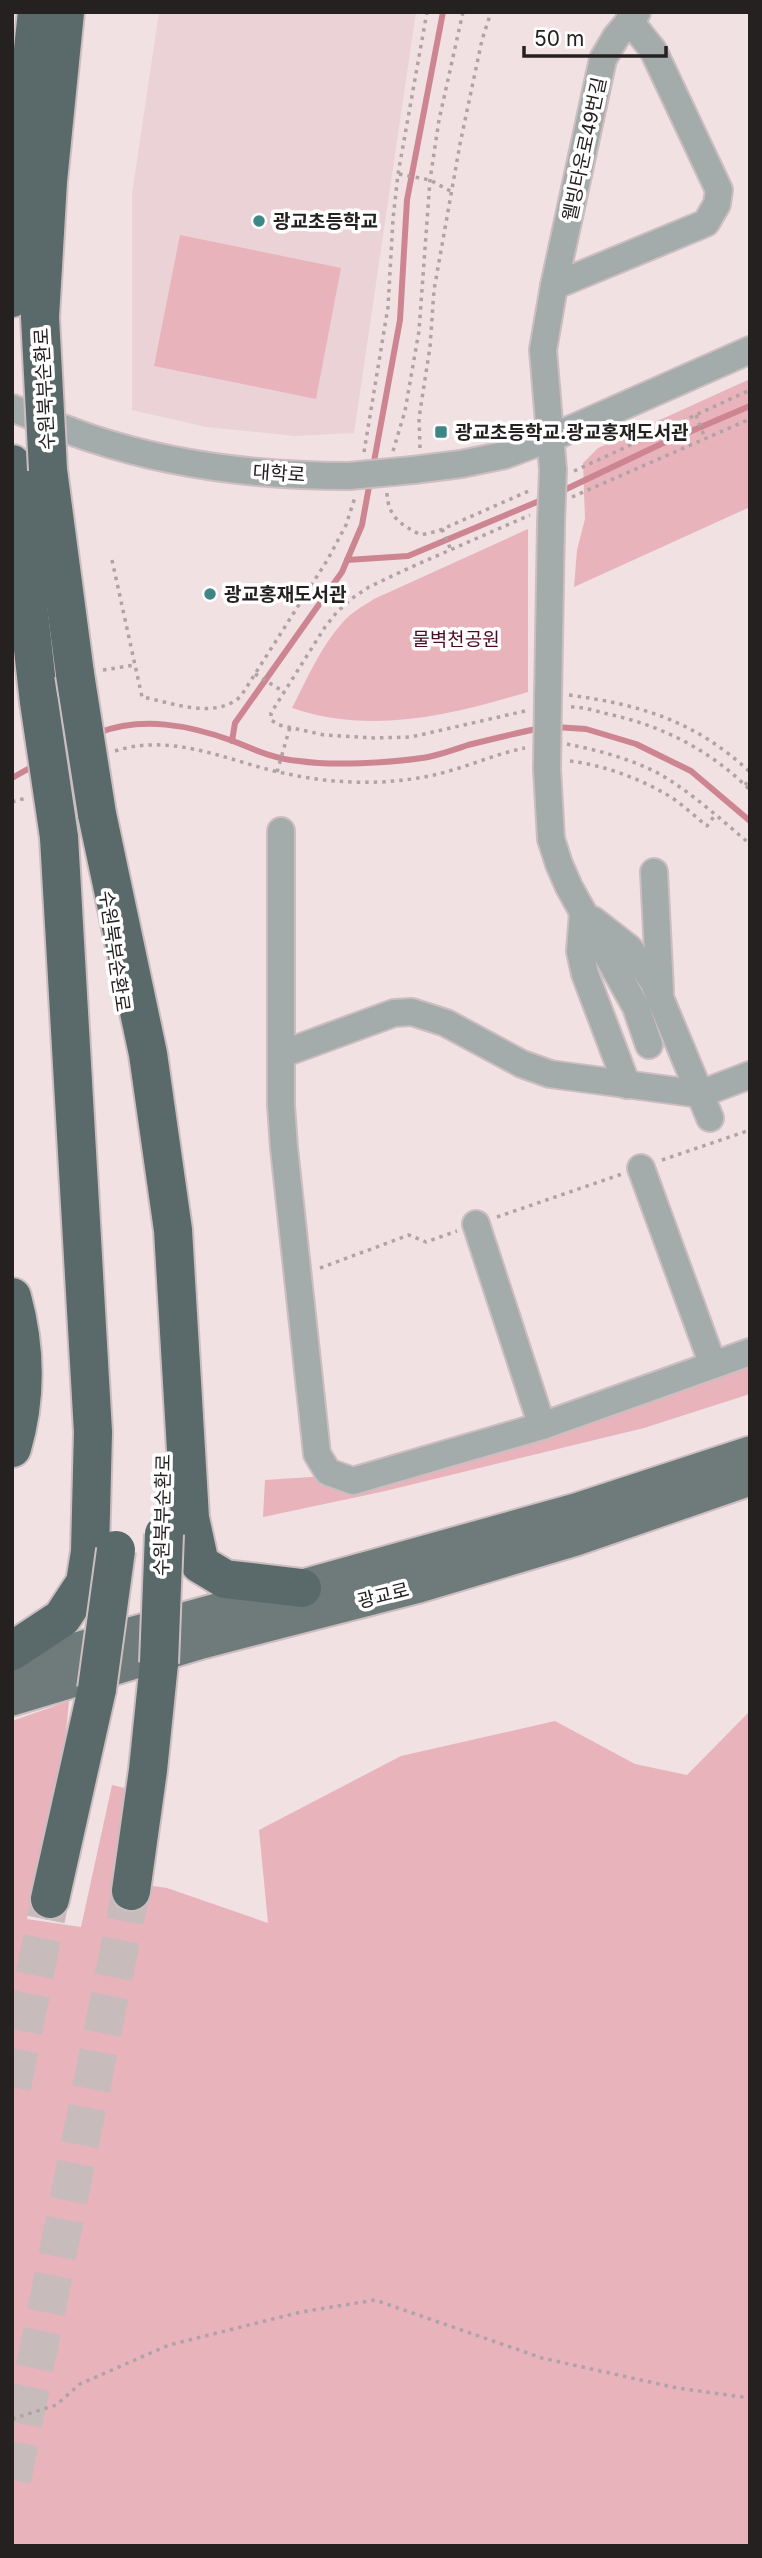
<svg xmlns="http://www.w3.org/2000/svg" width="762" height="2558" font-family="Inter,'Noto Sans KR',sans-serif">
<style>
.built{fill:#ebd2d6}
.green{fill:#e8b3bb}
.lines{fill:none;stroke-linecap:round;stroke-linejoin:round}
.stream{stroke:#cd8592;stroke-width:6}
.highway-tunnel{stroke:#c8bbbc;stroke-width:38;stroke-dasharray:38 19;stroke-linecap:butt}
.minor-casing{stroke:#ccbec0;stroke-width:30}
.major-casing{stroke:#ccbec0;stroke-width:37}
.highway-casing{stroke:#ccbec0;stroke-width:42}
.path{stroke:#afa3a4;stroke-width:3.5;stroke-dasharray:3.5 5;stroke-linecap:butt}
.minor{stroke:#a4abab;stroke-width:26}
.major{stroke:#6e7b7a;stroke-width:33}
.highway{stroke:#5a6969;stroke-width:38}
.minor-bridge-casing{stroke:#ccbec0;stroke-width:30;stroke-linecap:butt}
.highway-bridge-casing{stroke:#ccbec0;stroke-width:42;stroke-linecap:butt}
.minor-bridge{stroke:#a4abab;stroke-width:26}
.highway-bridge{stroke:#5a6969;stroke-width:38}
.poi-dot{fill:#3f8787;stroke:#fff;stroke-width:2.5}
.labels{text-anchor:middle;stroke-width:7;stroke-linejoin:round;paint-order:stroke}
.street-label{font-size:19px;fill:#262121;stroke:#fff}
.poi-label{font-size:19px;font-weight:bold;fill:#262121;stroke:#fff;text-anchor:start}
.park-label{font-size:19px;fill:#4d0b20;stroke:#fff}
</style>
<rect width="100%" height="100%" fill="#f1e1e3"/>
<path class="built" d="M159,12H416L354,433L295,436L206,427L132,410V194Z"/>
<g class="green">
<path d="M180,235L341,268L316,399L154,366Z"/>
<path d="M750,379V507L574,587L577,550L585,519L583,463L598,448Z"/>
<path d="M528,529V692C450,715 372,735 292,708C307,679 321,646 343,622C351,613 363,606 374,599Z"/>
<path d="M750,1358V1394L644,1428L381,1492L263,1517L265,1480L371,1473Z"/>
<path d="M69,1701L64,1753L27,1919L81,1927L112,1785L137,1791L117,1881L167,1888L268,1923L259,1830L401,1756L555,1721L635,1764L687,1775L750,1711V2546H12V1721Z"/>
</g>
<g class="lines">
<g class="stream">
<path d="M373,467L400,320L407,200L443,12"/>
<path d="M560,492L661,444L750,406"/>
<path d="M347,560L408,556L544,499"/>
<path d="M555,727L586,729L636,744L691,771L750,821"/>
<path d="M98,733C142,716 189,725 233,741C255,750 275,759 299,761C333,766 388,763 422,758C437,756 453,750 468,745C492,739 516,733 541,728"/>
<path d="M232,741L235,723L342,572L362,525L370,481"/>
<path d="M12,778L35,765"/>
</g>
<g class="highway-tunnel">
<path d="M12,2087L50,1899"/>
<path d="M12,2480L131,1891"/>
</g>
<g class="minor-casing">
<g id="minor">
<path d="M554,286L706,223L717,204L719,190L653,50L629,20"/>
<path d="M12,408C39,419 66,430 93,439C175,466 263,476 349,476"/>
<path d="M413,470L461,464L505,455L551,438L750,350"/>
<path d="M553,470L543,350L554,286L603,59L616,37L637,12"/>
<path d="M548,698L551,523"/>
<path d="M547,769L551,839L559,864L569,887L636,1007L649,1045"/>
<path d="M281,831V1105L284,1148L317,1454L328,1472L353,1481L542,1426L750,1352"/>
<path d="M654,872L660,991"/>
<path d="M583,913L580,951L585,974L627,1085"/>
<path d="M593,920L629,948L653,981L710,1118"/>
<path d="M282,1054L394,1013L412,1012L446,1023L522,1064L550,1074L700,1094L750,1075"/>
<path d="M641,1168L713,1365"/>
<path d="M476,1224L542,1426"/>
</g>
</g>
<g class="major-casing">
<g id="major">
<path d="M12,1667L576,1510L750,1453"/>
<path d="M12,1699L202,1642L419,1586L576,1539L750,1479"/>
</g>
</g>
<g class="highway-casing">
<g id="highway">
<path d="M12,298L19,181L37,12"/>
<path d="M40,317L48,181L65,12"/>
<path d="M12,464L39,702"/>
<path d="M48,470L75,674"/>
<path d="M97,814L148,1054L173,1230L190,1518L200,1564L225,1579L302,1588"/>
<path d="M12,1297C26,1348 27,1397 12,1448"/>
<path d="M12,1651L62,1618L85,1583L90,1552L93,1432L59,837"/>
<path d="M131,1891L148,1770L159,1663"/>
<path d="M50,1899L97,1689"/>
</g>
</g>
<g class="path">
<path d="M399,174L430,180L452,192"/>
<path d="M696,415L705,438"/>
<path d="M420,448L419,418L430,347L434,290L460,144L482,40L491,12"/>
<path d="M393,451L405,411L419,331L430,180L439,120L463,12"/>
<path d="M364,452L388,307L393,219L398,174L427,12"/>
<path d="M574,471L750,390"/>
<path d="M387,493C388,517 401,525 421,535L438,531L531,490"/>
<path d="M572,497L750,419"/>
<path d="M442,529L451,550"/>
<path d="M112,560L142,697C173,703 216,720 241,696L328,559L346,525L355,497"/>
<path d="M103,670L135,665"/>
<path d="M255,674L284,692"/>
<path d="M569,695C642,705 695,721 750,772"/>
<path d="M571,707C583,707 596,711 608,714C663,726 710,750 750,790"/>
<path d="M525,711L411,737L374,738L324,735L279,725L271,720V713L325,627L337,612L351,599L369,587L409,568L530,515"/>
<path d="M567,744C602,751 644,762 674,783C701,801 725,823 750,844"/>
<path d="M115,751C171,733 224,759 278,772C297,776 317,780 336,781C369,784 405,782 438,774C467,767 495,754 525,748"/>
<path d="M570,761C602,765 636,777 664,793C679,801 693,815 707,826L715,815"/>
<path d="M277,772L290,727"/>
<path d="M745,785L750,778"/>
<path d="M12,802L26,798"/>
<path d="M662,1160L750,1130"/>
<path d="M497,1217L622,1174"/>
<path d="M320,1268L409,1235L426,1242L457,1231"/>
<path d="M12,2419L56,2405L80,2384L169,2345L301,2312L375,2300L542,2358L677,2388L750,2398"/>
</g>
<use href="#minor" class="minor"/>
<use href="#major" class="major"/>
<use href="#highway" class="highway"/>
<g class="minor-bridge-casing">
<g id="minor-bridge">
<path d="M349,476L413,470"/>
<path d="M551,523L553,470"/>
<path d="M547,769L548,698"/>
</g>
</g>
<g class="highway-bridge-casing">
<g id="highway-bridge">
<path d="M40,317L48,470"/>
<path d="M75,674L97,814"/>
<path d="M39,702L59,837"/>
<path d="M159,1663L164,1534"/>
<path d="M97,1689L116,1550"/>
</g>
</g>
<use href="#minor-bridge" class="minor-bridge"/>
<use href="#highway-bridge" class="highway-bridge"/>
</g>
<g class="poi-dot">
<circle cx="259" cy="221" r="7"/>
<rect x="434" y="425" width="14" height="14" rx="3.5"/>
<circle cx="210" cy="594" r="7"/>
</g>
<g class="labels">
<g class="street-label">
<text transform="translate(584 149) rotate(-78)" y="7">웰빙타운로49번길</text>
<text transform="translate(44 389) rotate(-93)" y="7">수원북부순환로</text>
<text transform="translate(279 473) rotate(4)" y="7">대학로</text>
<text transform="translate(115 951) rotate(82)" y="7">수원북부순환로</text>
<text transform="translate(162 1515) rotate(-89)" y="7">수원북부순환로</text>
<text transform="translate(383 1595) rotate(-14)" y="7">광교로</text>
</g>
<g class="poi-label">
<text x="273" y="228">광교초등학교</text>
<text x="455" y="439">광교초등학교.광교홍재도서관</text>
<text x="224" y="601">광교홍재도서관</text>
</g>
<g class="park-label">
<text x="456" y="646">물벽천공원</text>
</g>
</g>
<rect width="762" height="2558" fill="none" stroke="#262121" stroke-width="28"/>
<path d="M524 46v10h142v-10" fill="none" stroke="#262121" stroke-width="3.5"/>
<text x="534" y="46" font-size="21" fill="#262121" stroke="#ffffff" stroke-width="5" paint-order="stroke">50 m</text>
</svg>
